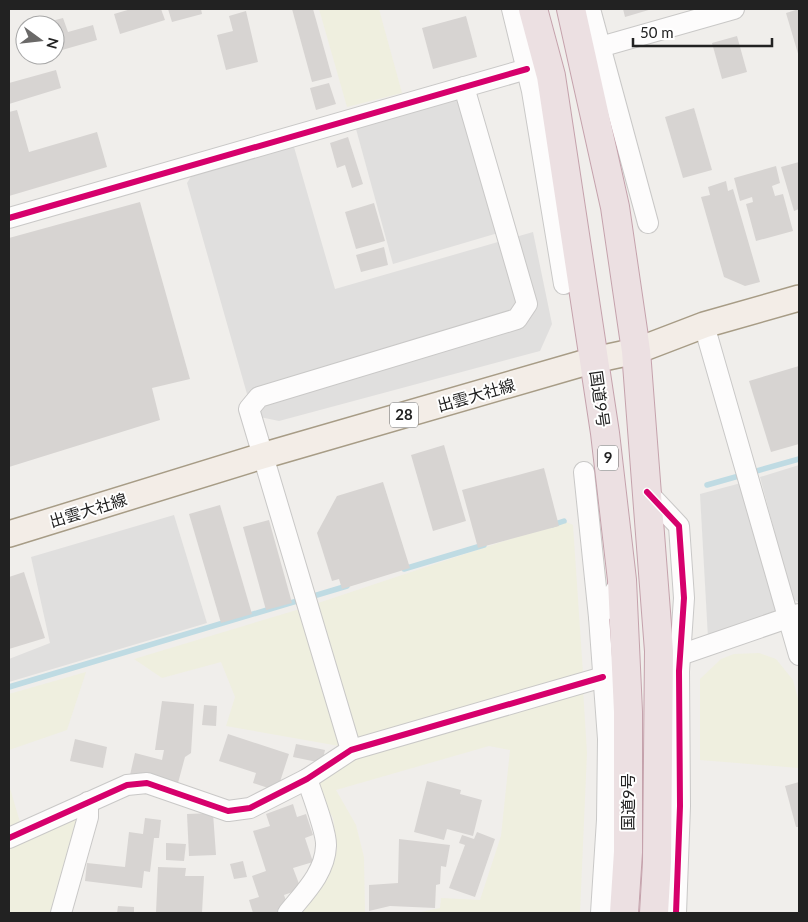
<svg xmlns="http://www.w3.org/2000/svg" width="808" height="922" font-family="Lato,'Noto Sans JP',sans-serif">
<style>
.farmland{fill:#efefdf}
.parking{fill:#e0dfde}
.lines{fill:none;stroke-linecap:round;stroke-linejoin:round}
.stream{stroke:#bfdbe3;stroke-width:5.5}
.building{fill:#d7d4d2}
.minor-casing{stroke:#c9c8c7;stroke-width:22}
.major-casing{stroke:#a79c86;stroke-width:28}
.highway-casing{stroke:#c5a2ac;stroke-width:30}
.minor{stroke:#fdfcfc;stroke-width:20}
.major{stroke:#f3ede7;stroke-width:25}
.highway{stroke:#ece0e2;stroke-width:28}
.cycleway-casing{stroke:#fff;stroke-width:9}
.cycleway{stroke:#d6006c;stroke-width:6}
.labels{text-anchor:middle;stroke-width:4;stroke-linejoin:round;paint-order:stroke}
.shield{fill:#fff;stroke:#646464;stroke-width:1}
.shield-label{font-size:15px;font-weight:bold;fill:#222}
.street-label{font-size:16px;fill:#222;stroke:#fff}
</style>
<rect width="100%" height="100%" fill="#f0eeeb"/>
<g class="farmland">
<path d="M319,9H379L402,93L347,107Z"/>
<path d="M564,521L573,525L583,673L355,739L312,605Z"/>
<path d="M300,609L339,746L226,726L235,697L221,662L162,678L134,659Z"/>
<path d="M759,653L776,659L793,680L799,702V768L700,760V679L721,659L734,654Z"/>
<path d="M86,672L67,730L9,750V694Z"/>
<path d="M583,689L587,753L580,913H416L440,908L441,898L480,900L501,836L510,750L489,746L336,790L356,825L364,857L365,913H301L329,872L337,850L333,818L318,792L316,782L354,755Z"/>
<path d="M9,785L20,822L9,827Z"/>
<path d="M79,816L51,913H9V847Z"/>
</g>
<g class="parking">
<path d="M463,95L498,233L393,264L356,129Z"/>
<path d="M294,147L335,289L533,232L552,324L540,351L279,421L260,417L249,401L187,183L192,175Z"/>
<path d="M799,465V603L792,598L760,477Z"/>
<path d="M741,483L777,613L708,638L700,494Z"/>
<path d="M174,515L207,623L9,682V659L50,643L31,557Z"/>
</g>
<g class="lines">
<g class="stream">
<path d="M707,485L799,459"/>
<path d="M552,525L564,521"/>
<path d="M404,569L484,545"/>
<path d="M9,687L347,586"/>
</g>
</g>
<g class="building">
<path d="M131,9H161L165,20L120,34L114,14Z"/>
<path d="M168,9H201L202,14L172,22Z"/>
<path d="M292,9H313L332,77L312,82Z"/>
<path d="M623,9H652L625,17Z"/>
<path d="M799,9V57L786,13Z"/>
<path d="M246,11L258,62L226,70L217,35L233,31L229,16Z"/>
<path d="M466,16L477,57L433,69L422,28Z"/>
<path d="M63,18L68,32L93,25L97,40L55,52V25L40,24Z"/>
<path d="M737,36L747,72L722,79L712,43Z"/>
<path d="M30,55H43V56L31,59Z"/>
<path d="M56,70L61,88L9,104V83Z"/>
<path d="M329,83L336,104L316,110L310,88Z"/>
<path d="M694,108L712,170L683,178L665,117Z"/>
<path d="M17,110L29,152L97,132L107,167L9,196V112Z"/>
<path d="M348,137L363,184L352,188L345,165L337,168L330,143Z"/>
<path d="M799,162V209L794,211L781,167Z"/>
<path d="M776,166L780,183L772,186L775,196L783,194L793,231L756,241L746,204L753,202L752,197L740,201L734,178Z"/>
<path d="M726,181L728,191L733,189L760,282L745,286L724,277L701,197L710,195L708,187Z"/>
<path d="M140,202L190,379L152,388L160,420L9,467V238Z"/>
<path d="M374,203L385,241L356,249L345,212Z"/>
<path d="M384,247L388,265L361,272L356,255Z"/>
<path d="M799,366V444L771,452L749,381Z"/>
<path d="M444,445L466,521L433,531L411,455Z"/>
<path d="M544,468L559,526L478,548L462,490Z"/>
<path d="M383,482L410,568L342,589L339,579L332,581L317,533L337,496Z"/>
<path d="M220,505L252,614L221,623L189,514Z"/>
<path d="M269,520L292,603L266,610L243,527Z"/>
<path d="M24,572L45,638L9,649V577Z"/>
<path d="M162,701L194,704L191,753L185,757L178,783L130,775L135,753L162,760L164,750H155Z"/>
<path d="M204,705L217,706L216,726L202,725Z"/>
<path d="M228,734L289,754L277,791L253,783L256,773L219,761Z"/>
<path d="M75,739L107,747L103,768L70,761Z"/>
<path d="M296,744L325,750L322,763L293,757Z"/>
<path d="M427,781L461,790L460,794L482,800L473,836L447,829L444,840L414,832Z"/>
<path d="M799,782V827H796L785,786Z"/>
<path d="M293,804L297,817L306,814L313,835L305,838L313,862L293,868L301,889L284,895L290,912L253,913L249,900L259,897L252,876L266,871L253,831L270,826L266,814Z"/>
<path d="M213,813L216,855L189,856L187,814Z"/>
<path d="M145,818L161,820L159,838H154L150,872L144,871L142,888L85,881L87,863L125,867L129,832L143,834Z"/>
<path d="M477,832L495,839L475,897L449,888L465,845L459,843L462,835L474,839Z"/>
<path d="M399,839L450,845L446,867L441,866L440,884L436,885L435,908L390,906L369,911V885L398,883Z"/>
<path d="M166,843L186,844L184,861L166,860Z"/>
<path d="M243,861L247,877L234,879L230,864Z"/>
<path d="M158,867L186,868L185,876H204L202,913H156Z"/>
<path d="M118,906L134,907V913H117Z"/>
</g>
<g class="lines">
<g class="minor-casing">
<g id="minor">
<path d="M512,9L532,91L564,284"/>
<path d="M590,9L648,223"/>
<path d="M600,47L734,9"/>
<path d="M9,218L527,69"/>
<path d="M704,325L799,655"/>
<path d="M584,472L599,617"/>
<path d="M647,492L679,526L684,598L679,671L680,806L676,913"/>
<path d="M680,655L799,614"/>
<path d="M351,750L249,409L259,397L517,319L527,304L464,87"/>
<path d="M9,838L127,785L147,783L228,811L250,808L307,779L351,750L603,677"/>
<path d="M61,913L88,817V802"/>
<path d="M288,913C304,893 325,873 326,846C327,833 312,794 307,779"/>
<path d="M601,913L607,820L608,739L599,617L622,580"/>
</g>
</g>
<g class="major-casing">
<path id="major" d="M9,534L262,456L594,360L636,351L704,325L799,298"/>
</g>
<g class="highway-casing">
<g id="highway">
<path d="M533,9L551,76L605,433L622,580L628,712V852L624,913"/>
<path d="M571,9L615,207L636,351L659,651L657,862L654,913"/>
</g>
</g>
<use href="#minor" class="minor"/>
<use href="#major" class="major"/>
<use href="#highway" class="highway"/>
<g class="cycleway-casing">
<g id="cycleway">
<path d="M9,218L527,69"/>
<path d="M647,492L679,526L684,598L679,671L680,806L676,913"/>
<path d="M9,838L127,785L147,783L228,811L250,808L307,779L351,750L603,677"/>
</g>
</g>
<use href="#cycleway" class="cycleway"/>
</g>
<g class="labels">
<g class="shield">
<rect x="390" y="402.5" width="28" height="25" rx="4"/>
<rect x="598" y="445.5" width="20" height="25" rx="4"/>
</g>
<g class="shield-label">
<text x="404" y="420">28</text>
<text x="608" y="463">9</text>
</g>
<g class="street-label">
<text transform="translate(476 395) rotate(-16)" y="6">出雲大社線</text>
<text transform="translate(600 399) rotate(82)" y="6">国道9号</text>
<text transform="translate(88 510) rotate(-17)" y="6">出雲大社線</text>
<text transform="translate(628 802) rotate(-90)" y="6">国道9号</text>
</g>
</g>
<rect width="808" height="922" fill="none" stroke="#222222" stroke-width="20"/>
<g transform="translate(40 40) rotate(105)"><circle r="24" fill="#ffffff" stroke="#a7a7a7"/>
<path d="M0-4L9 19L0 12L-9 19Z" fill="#6a6968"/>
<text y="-8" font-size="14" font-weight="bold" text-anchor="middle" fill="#222222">N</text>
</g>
<path d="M633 38v8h139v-8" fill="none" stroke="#222222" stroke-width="2.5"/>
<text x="640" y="38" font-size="15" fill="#222222" stroke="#ffffff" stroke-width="4" paint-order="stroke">50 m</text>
</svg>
